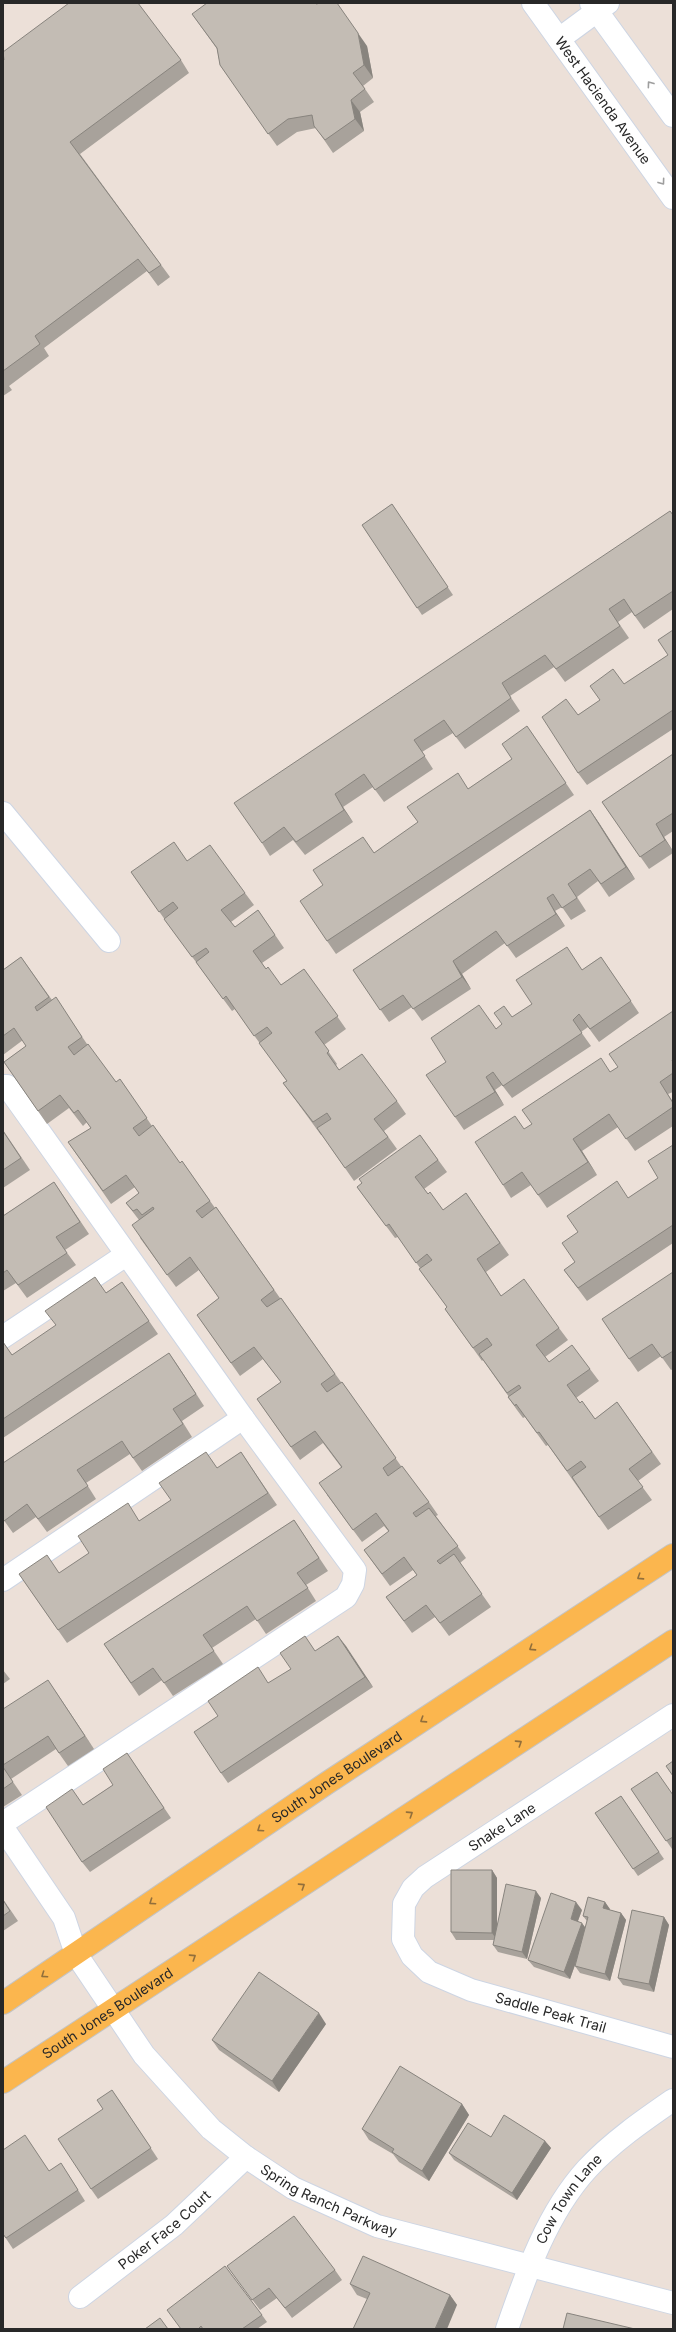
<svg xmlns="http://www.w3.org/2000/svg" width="676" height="2332" font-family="Inter,sans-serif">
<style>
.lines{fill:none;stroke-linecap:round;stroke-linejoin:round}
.street-casing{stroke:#cdd5e3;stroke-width:24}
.secondary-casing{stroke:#cdd5e3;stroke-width:24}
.primary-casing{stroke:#c3c3c3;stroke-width:24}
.street{stroke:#fff;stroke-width:22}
.secondary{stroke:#fff;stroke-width:22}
.primary{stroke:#fbb64e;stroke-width:22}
.wall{fill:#a8a29b}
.shaded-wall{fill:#88847e}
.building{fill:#c3bcb4;stroke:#88847e}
.oneway{stroke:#9e9e9e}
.oneway2{stroke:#926f3b}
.labels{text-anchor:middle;stroke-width:3.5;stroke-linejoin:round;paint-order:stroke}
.street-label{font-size:14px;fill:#282828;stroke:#fff}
</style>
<rect width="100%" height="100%" fill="#ece0d8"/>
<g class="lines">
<g class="street-casing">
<g id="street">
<path d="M559,39L608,3"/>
<path d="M3,813L109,941"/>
<path d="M3,1086H7L243,1418L355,1570L353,1584L346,1597L3,1823"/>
<path d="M3,1337L126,1255"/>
<path d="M3,1580L243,1418"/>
<path id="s1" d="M673,1715L425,1877L413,1888L404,1904L403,1939L412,1956L429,1972L471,1990L673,2047"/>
<path id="s2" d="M3,1828L64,1918L76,1954L144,2055L211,2129L246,2157L293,2188L377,2226L673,2303"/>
<path id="s3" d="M80,2297L174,2225L246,2157"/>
<path id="s4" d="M507,2329C526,2274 547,2213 587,2169C612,2142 644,2120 673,2100"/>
</g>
</g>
<g class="secondary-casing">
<g id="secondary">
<path id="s5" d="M533,3L673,198"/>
<path d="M591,3L673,116"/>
</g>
</g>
<g class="primary-casing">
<g id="primary">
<path id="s6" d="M3,2003L327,1783L673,1555"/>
<path id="s7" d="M3,2082L673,1641"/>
</g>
</g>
<use href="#street" class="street"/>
<use href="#secondary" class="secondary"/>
<use href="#primary" class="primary"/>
</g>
<g class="wall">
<path d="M192,14L367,46L373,78L363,86L374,102L360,112L364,131L333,153L316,128L297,132L277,146L220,65L217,49Z"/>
<path d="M3,60H181L189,73L80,154L170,277L158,286L147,271L44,348L49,356L9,386L12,390L3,396Z"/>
<path d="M392,504L453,595L422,615L362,525Z"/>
<path d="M673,515V609L644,629L632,612L618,622L629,638L565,682L554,667L510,696L520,711L465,749L453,733L422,752L433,769L384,802L373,787L343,807L353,822L305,855L293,840L270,856L262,843Z"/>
<path d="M673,630V729L587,785L578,773V715L668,655Z"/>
<path d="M527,726L574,795L336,954L327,941L323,885L374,853L512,759Z"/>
<path d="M673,754V831L664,837L673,851V853L649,869L602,802Z"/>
<path d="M590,810L599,823L635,879L609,897L598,881L577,897L586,911L571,920L562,907L555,911L565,926L516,958L505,943L462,974L471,989L422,1021L412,1007L389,1022L353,970Z"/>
<path d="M187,861L245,893L254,905L231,922L235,927L258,910L284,948L262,963L266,969L281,985L304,969L346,1029L324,1045L337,1064L336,1065L339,1070L397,1101L406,1114L384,1131L397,1149L354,1181L322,1135H321L283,1083L287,1081L235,1009L232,1011L168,924L131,872Z"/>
<path d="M21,957L52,1000L64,1010L87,1044L116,1082L120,1079L152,1126L180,1163L182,1161L215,1208L216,1207L280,1298H281L341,1382H342L401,1466L429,1502L438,1515L436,1516L466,1558L460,1563L491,1607L449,1636L435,1617L412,1633L386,1597L417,1575L413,1570L390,1586L364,1550L389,1532L384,1526L362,1542L327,1495L341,1467L323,1443L300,1460L257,1399L281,1382L263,1359L240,1376L197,1315L219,1298L199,1270L176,1287L140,1238L139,1220L126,1203L139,1193L135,1187L111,1204L68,1142L91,1128L87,1122L83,1126L69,1108L47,1124L4,1062L26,1046L23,1040L3,1055V970Z"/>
<path d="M601,957L639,1013L599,1042L588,1027L581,1032L591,1046L512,1098L502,1085L495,1090L504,1105L464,1130L455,1117L496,1029Z"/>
<path d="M673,1011V1092L668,1094L673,1102V1126L635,1151L618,1127L582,1151L597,1175L547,1208L531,1185L511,1198L503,1185L525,1129L611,1072L618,1067Z"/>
<path d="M3,1130L30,1170L3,1188Z"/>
<path d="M420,1135L447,1172L424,1189L428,1194L443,1210L466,1193L509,1255L486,1272L501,1296L559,1328L568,1340L545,1357L549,1362L590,1369L599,1381L576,1398L580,1403L595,1419L617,1402L661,1464L638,1481L652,1500L608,1530L548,1445L546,1446L525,1417L523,1418L517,1410L508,1397H509L483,1360L482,1361L445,1309L447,1307L419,1269L420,1268L398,1237L395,1238L357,1187Z"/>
<path d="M673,1145V1243L587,1301L564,1270L575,1262L578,1232L658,1178Z"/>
<path d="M54,1182L89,1234L65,1250L76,1265L27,1298L16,1283L3,1291V1216Z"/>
<path d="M673,1272V1369L671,1370L661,1356L638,1372L629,1359Z"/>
<path d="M122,1282L158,1334L3,1438V1342L12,1355Z"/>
<path d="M169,1353L204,1406L182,1421L192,1437L142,1471L130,1454L86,1483L96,1499L47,1532L36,1517L13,1533L3,1519Z"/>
<path d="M241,1452L277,1505L67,1643L19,1574L60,1573L171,1500Z"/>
<path d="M294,1520L328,1571L306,1585L316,1601L266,1634L256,1619L212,1648L223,1664L173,1696L162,1680L139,1696L104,1644Z"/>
<path d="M338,1636L373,1687L228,1783L221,1773L218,1716L291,1669Z"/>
<path d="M3,1670L10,1679L3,1684Z"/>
<path d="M56,1692L94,1749L68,1766L56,1749L11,1779L22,1795L3,1807V1709Z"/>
<path d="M127,1753L171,1818L90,1872L82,1862L83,1805L113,1785Z"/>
<path d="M631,1789L673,1794V1848L672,1849Z"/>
<path d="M621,1796L664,1859L638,1876L595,1813Z"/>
<path d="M492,1870L497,1878V1924L541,1898L527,1959L498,1952L493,1945L494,1940H456L451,1932Z"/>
<path d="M3,1899L18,1921L3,1931Z"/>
<path d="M605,1902L610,1910L621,1913L626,1920L610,1981L580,1973L575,1966L578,1957L570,1979L534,1967L528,1960L582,1910L578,1921L585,1927L587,1921L583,1916Z"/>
<path d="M664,1917L669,1925L654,1992L623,1985L618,1978Z"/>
<path d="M326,2024L279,2092L219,2050L212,2040Z"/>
<path d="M119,2100L158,2159L98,2199L91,2189Z"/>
<path d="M462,2104L469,2115L429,2181L399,2162L393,2154L369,2140L362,2129Z"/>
<path d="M491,2137L545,2141L551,2148L517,2200L454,2160L449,2153Z"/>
<path d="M49,2171L68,2174L85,2201L13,2249L3,2234Z"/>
<path d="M227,2266L335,2270L342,2280L292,2318L277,2298L260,2310Z"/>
<path d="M350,2284L450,2295L457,2305L367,2299L357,2295Z"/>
<path d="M262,2315L267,2322L257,2329H181Z"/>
</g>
<g class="shaded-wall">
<path d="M358,33L367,46L373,78L364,65Z"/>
<path d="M351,100L360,112L364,131L355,119Z"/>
<path d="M335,794L343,807L353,822L344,810Z"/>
<path d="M590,810L599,823L635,879L626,867Z"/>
<path d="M656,824L664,837L673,851L665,840Z"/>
<path d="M547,898L555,911L565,926L556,914Z"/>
<path d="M453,961L462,974L471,989L462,977Z"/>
<path d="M486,1077L495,1090L504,1105L495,1092Z"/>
<path d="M573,1139L582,1151L597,1175L588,1162Z"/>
<path d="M169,1353L178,1366L204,1406L196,1394Z"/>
<path d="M338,1636L346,1646L373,1687L365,1677Z"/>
<path d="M48,1680L94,1749L85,1736Z"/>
<path d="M492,1870L497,1878V1940L492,1933Z"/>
<path d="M536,1891L541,1898L527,1959L522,1952Z"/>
<path d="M576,1902L582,1910L576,1926L571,1919Z"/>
<path d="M605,1902L610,1909L608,1915L603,1908Z"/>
<path d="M621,1913L626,1920L610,1981L605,1974Z"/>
<path d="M664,1917L669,1925L654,1992L649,1984Z"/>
<path d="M582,1923L587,1930L570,1979L564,1972Z"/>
<path d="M319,2013L326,2024L279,2092L272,2081Z"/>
<path d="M462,2104L469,2115L429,2181L422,2171Z"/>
<path d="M545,2141L551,2148L517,2200L512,2193Z"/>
<path d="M450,2295L457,2305L447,2329H435Z"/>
</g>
<g class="building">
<path d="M69,3H138L181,60L70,142L161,265L149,273L138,259L35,336L40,344L3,371V60H4L3,52Z"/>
<path d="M207,3H315L316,4L321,3H337L358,33L364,65L353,73L365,89L351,100L355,119L325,140L314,126L312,115L288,119L268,134L220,65L217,48L192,14Z"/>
<path d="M392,504L448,587L417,608L362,525Z"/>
<path d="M670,511L673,515V591L635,616L624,599L609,609L620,626L556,669L545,655L502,683L511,698L456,737L444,720L414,740L425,756L375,790L364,774L335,794L344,810L296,842L284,827L262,843L234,803Z"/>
<path d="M673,630V710L578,773L542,717L566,699L578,715L600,700L590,686L613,669L624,684L668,655L658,640Z"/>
<path d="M527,726L566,783L327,941L300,901L323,885L313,870L363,837L374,853L418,822L407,807L458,773L468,789L512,759L502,744Z"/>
<path d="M673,754V813L656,824L665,840L640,857L602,802Z"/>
<path d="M590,810L626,867L601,884L590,869L568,884L577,898L562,908L553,894L547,898L556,914L507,946L496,931L453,961L462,977L413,1009L403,995L380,1010L353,970Z"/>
<path d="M174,842L187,861L210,845L245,893L221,910L235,927L258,910L275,935L253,951L266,969L268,967L281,985L304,969L338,1016L315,1032L329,1051L327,1053L339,1070L362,1054L397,1101L374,1119L388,1137L345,1168L317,1128L331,1119L327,1113L313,1122L283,1083L287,1081L259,1043L272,1033L267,1027L254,1036L226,996L223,999L196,962L209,952L206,948L192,957L164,919L178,908L173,902L159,912L131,872Z"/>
<path d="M567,947L582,970L601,957L631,1001L590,1029L579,1014L573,1020L582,1033L503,1086L493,1072L486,1077L495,1092L455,1117L426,1075L446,1062L431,1038L479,1005L496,1029L502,1024L494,1013L504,1006L512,1017L532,1004L516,980Z"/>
<path d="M21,957L49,997L35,1007L37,1011L56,997L82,1037L68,1047L74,1055L88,1044L116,1082L120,1079L147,1118L133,1128L139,1136L153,1125L180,1163L182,1161L210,1201L196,1211L202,1218L216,1207L274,1290L261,1300L267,1307L281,1298L335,1374L321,1384L327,1392L342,1382L396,1458L383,1468L388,1476L402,1466L429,1502L413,1513L416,1517L429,1508L458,1546L437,1561L440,1564L454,1554L482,1594L440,1623L426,1605L404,1621L386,1597L417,1575L404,1557L382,1574L364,1550L389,1531L376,1513L353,1530L319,1483L342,1467L315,1431L291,1447L257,1399L281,1382L254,1347L231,1363L197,1315L219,1298L190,1257L167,1275L132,1225L154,1209L153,1207L142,1215L137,1209L133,1211L126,1203L139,1193L126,1175L103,1191L68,1142L91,1128L78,1110L74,1113L60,1095L38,1111L4,1062L26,1046L14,1028L3,1036V970Z"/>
<path d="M673,1011V1060H672L673,1062V1073L660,1082L673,1103V1107L626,1139L609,1114L573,1139L588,1162L538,1195L522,1172L503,1185L475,1142L515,1116L524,1129L532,1124L522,1110L601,1058L610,1072L618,1067L609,1054Z"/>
<path d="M3,1131L21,1158L3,1170Z"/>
<path d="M420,1135L438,1160L415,1177L428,1194L430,1192L443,1210L466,1193L500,1243L477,1259L501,1296L524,1279L559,1328L536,1345L549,1362L572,1345L590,1369L567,1385L580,1403L582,1401L595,1419L617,1402L652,1452L629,1469L643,1487L599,1517L572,1477L586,1467L581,1461L567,1471L539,1432L537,1433L516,1404L515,1406L508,1397L521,1388L519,1385L507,1393L479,1354L492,1345L487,1338L473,1348L445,1309L447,1307L419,1269L432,1260L427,1254L416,1263L389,1224L386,1226L357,1187L362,1183L359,1179Z"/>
<path d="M673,1145V1225L578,1288L564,1270L575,1262L562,1243L578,1232L567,1216L617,1181L628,1198L658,1178L648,1161Z"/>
<path d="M54,1182L80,1222L56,1237L67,1253L18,1285L7,1270L3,1273V1216Z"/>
<path d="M673,1272V1351L662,1358L652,1344L629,1359L602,1319Z"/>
<path d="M95,1277L106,1293L122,1282L149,1321L3,1419V1342L12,1355L56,1325L45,1311Z"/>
<path d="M169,1353L196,1394L173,1409L183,1424L133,1458L122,1441L77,1470L88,1486L38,1519L27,1504L4,1521L3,1519V1463Z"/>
<path d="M206,1452L217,1468L241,1452L268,1493L58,1630L19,1574L47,1555L59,1573L89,1553L78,1536L128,1503L139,1521L171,1500L159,1483Z"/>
<path d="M294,1520L319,1558L297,1573L308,1588L257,1621L247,1606L203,1635L214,1651L164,1683L153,1668L131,1683L104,1644Z"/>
<path d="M305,1636L315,1651L338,1636L365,1677L221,1773L194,1732L218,1716L208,1701L258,1667L268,1683L291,1669L280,1653Z"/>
<path d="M48,1680L85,1736L59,1753L48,1736L3,1765V1709Z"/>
<path d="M127,1753L164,1808L82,1862L46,1807L72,1789L83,1805L113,1785L103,1769Z"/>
<path d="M673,1761V1776L666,1766Z"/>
<path d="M3,1767L13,1782L3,1789Z"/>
<path d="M657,1772L673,1795V1837L666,1841L631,1789Z"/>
<path d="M621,1796L659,1852L633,1869L595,1813Z"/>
<path d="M451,1870H492V1933L451,1932Z"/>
<path d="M506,1884L536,1891L522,1952L493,1945Z"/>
<path d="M551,1893L576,1902L571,1919L582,1923L564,1972L528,1960Z"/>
<path d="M588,1897L605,1902L603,1908L621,1913L605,1974L575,1966L588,1917L583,1916Z"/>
<path d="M3,1900L10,1911L3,1916Z"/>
<path d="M632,1910L664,1917L649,1984L618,1978Z"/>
<path d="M259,1972L319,2013L272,2081L212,2040Z"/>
<path d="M400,2066L462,2104L422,2171L392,2152L394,2149L362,2129Z"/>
<path d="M112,2090L151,2148L91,2189L58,2139L103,2109L97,2100Z"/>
<path d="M504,2115L545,2141L512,2193L449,2153L468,2123L491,2137Z"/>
<path d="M25,2135L49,2171L61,2163L78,2190L6,2238L3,2234V2150Z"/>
<path d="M294,2216L335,2270L285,2308L269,2288L252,2300L227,2266Z"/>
<path d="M363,2256L450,2295L435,2329H353L370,2293L350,2284Z"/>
<path d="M225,2266L262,2315L242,2329H203L201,2326L198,2329H181L167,2310Z"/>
<path d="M567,2313L635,2329H563Z"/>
<path d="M160,2318L168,2329H145Z"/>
</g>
<defs><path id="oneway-chevron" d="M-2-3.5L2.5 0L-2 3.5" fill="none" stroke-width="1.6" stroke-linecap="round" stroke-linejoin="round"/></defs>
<g class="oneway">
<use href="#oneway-chevron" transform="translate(650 84) rotate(-126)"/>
<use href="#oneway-chevron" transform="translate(662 182) rotate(54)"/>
</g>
<g class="oneway2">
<use href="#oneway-chevron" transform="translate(640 1577) rotate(147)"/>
<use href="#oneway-chevron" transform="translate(532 1648) rotate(147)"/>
<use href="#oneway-chevron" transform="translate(423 1720) rotate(147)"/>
<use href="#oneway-chevron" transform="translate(519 1743) rotate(-33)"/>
<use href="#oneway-chevron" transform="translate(410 1814) rotate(-33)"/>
<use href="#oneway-chevron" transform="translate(260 1829) rotate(146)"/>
<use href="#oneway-chevron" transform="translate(302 1886) rotate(-33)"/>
<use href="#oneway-chevron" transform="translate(152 1902) rotate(146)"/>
<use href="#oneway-chevron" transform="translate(193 1957) rotate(-33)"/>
<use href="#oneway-chevron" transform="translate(44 1975) rotate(146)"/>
</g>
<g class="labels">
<g class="street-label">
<text dy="5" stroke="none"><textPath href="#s5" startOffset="120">West Hacienda Avenue</textPath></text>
<text dy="5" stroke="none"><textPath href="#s6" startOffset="403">South Jones Boulevard</textPath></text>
<text transform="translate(502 1827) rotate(-33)" y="5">Snake Lane</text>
<text dy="5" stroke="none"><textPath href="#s1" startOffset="537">Saddle Peak Trail</textPath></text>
<text dy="5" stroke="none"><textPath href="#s7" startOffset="125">South Jones Boulevard</textPath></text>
<text dy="5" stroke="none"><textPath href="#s2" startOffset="507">Spring Ranch Parkway</textPath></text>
<text dy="5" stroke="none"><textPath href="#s4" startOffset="145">Cow Town Lane</textPath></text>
<text dy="5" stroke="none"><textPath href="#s3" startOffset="108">Poker Face Court</textPath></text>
</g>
</g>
<rect width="676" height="2332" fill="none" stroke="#282828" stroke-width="8"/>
</svg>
